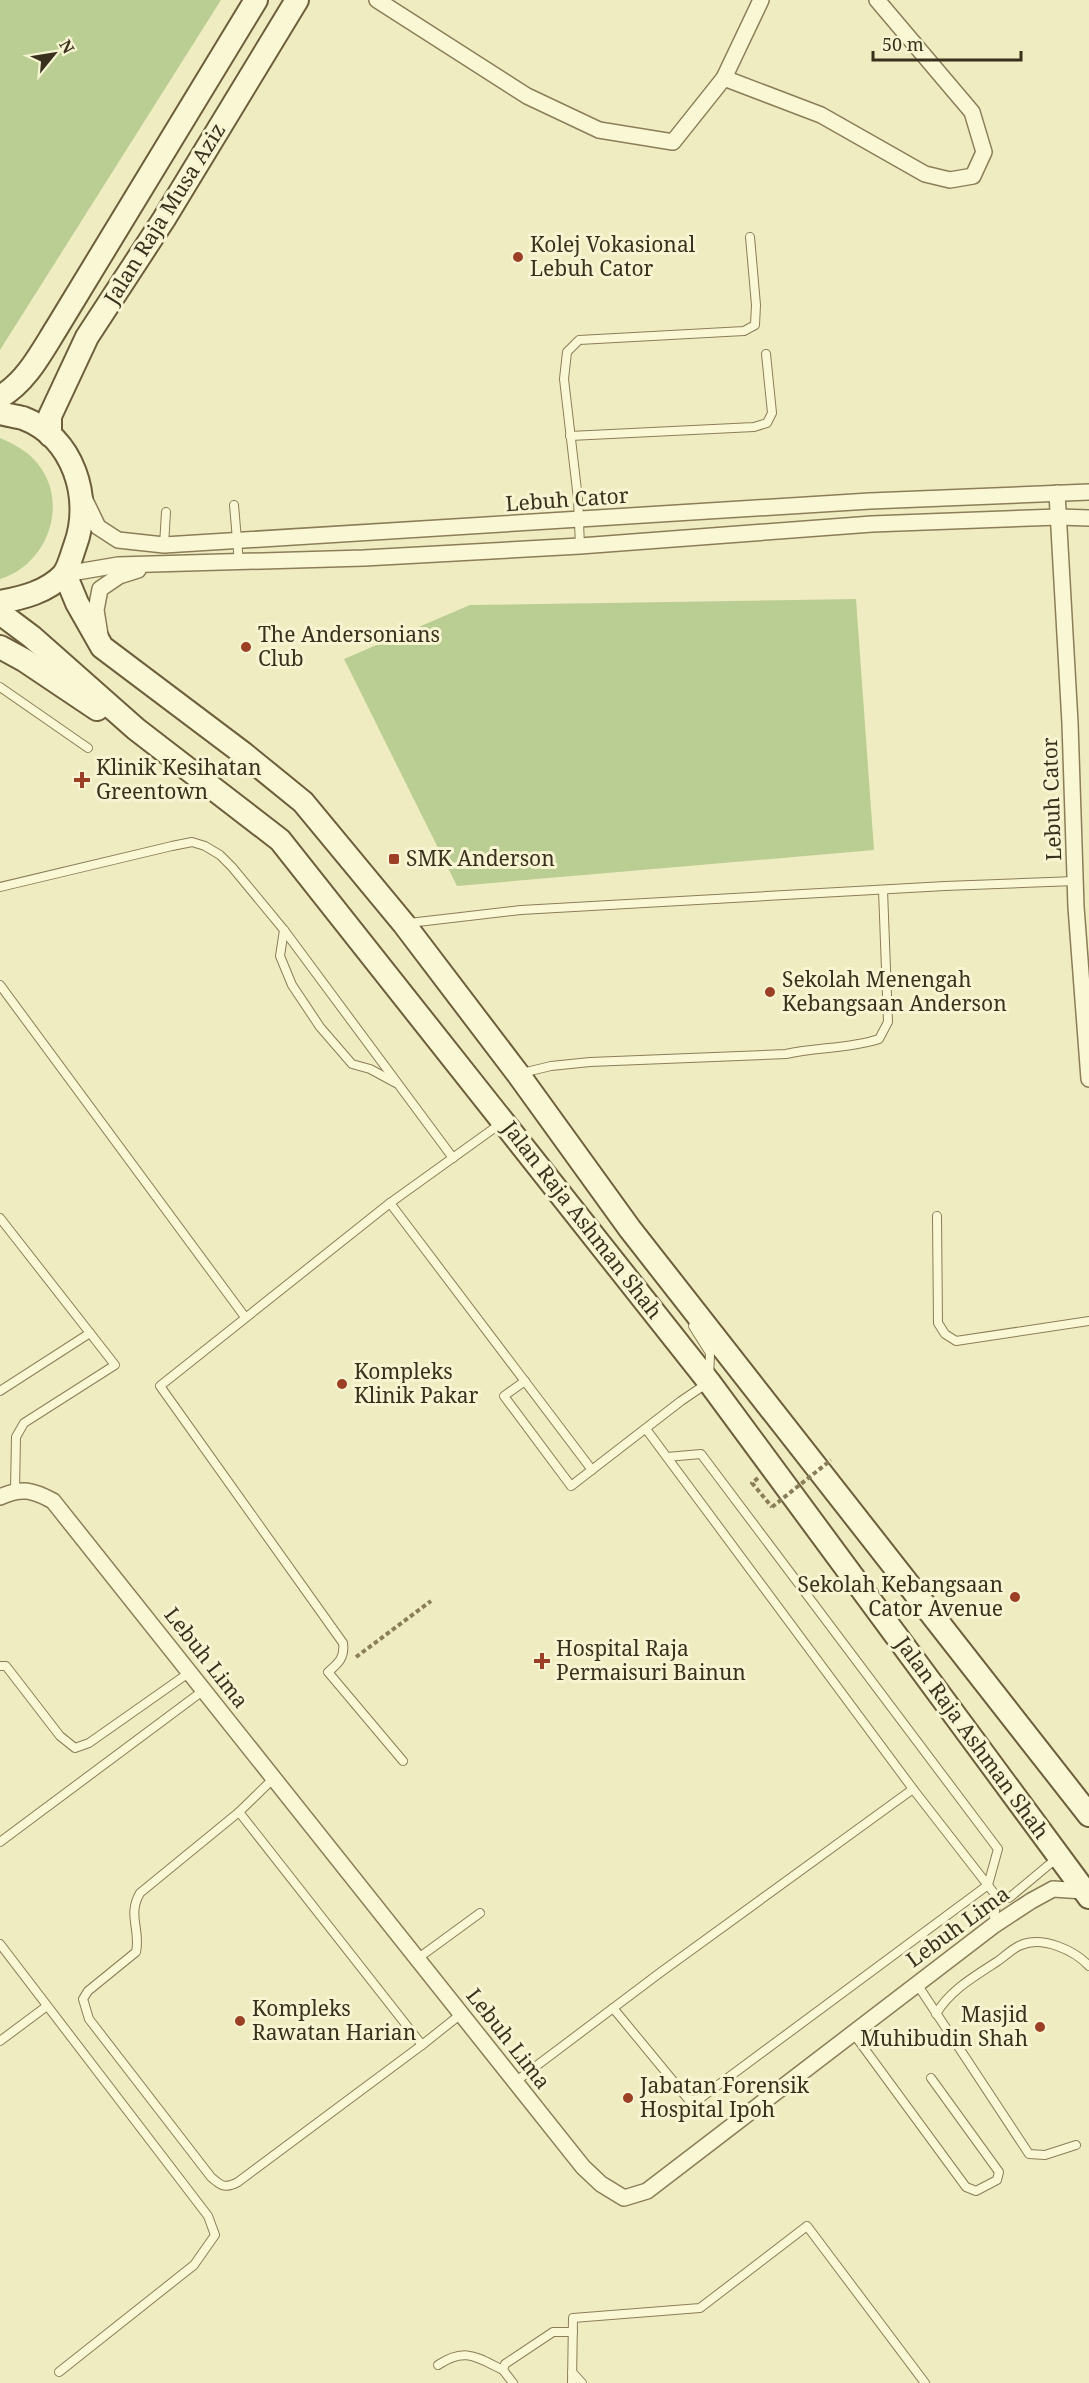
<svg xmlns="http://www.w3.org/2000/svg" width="1089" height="2383" font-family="'Noto Serif',serif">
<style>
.green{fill:#bace94}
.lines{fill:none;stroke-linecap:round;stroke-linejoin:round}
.service-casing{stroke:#8a7e58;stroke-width:10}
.minor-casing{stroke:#8a7e58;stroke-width:18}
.secondary-casing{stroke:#6c5e3b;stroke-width:26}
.path{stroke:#8a7e58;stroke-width:4;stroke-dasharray:4.5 3;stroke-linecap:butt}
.service{stroke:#faf7d4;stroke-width:8}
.minor{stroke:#faf7d4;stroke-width:15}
.secondary{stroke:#faf7d4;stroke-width:22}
.path-bridge{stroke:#8a7e58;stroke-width:4;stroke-dasharray:4.5 3;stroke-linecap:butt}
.poi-dot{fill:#9b3f25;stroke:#f7f4d1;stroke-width:2}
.labels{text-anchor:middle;stroke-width:6;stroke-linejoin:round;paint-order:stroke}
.street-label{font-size:21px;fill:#39311d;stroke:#f7f4d1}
.poi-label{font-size:21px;fill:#39311d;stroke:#f7f4d1;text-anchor:start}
</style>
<rect width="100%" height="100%" fill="#f0ecc1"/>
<g class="green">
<path d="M0,0H221L0,350Z"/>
<path d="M0,438C14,444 28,451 38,464C70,504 47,565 0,579Z"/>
<path d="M856,599L874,850L457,886L344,659L470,605Z"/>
</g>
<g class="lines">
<g class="service-casing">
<g id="service">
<path d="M570,436L754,427L767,423L772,413L766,354"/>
<path d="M234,505L239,563"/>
<path d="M164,545L166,512"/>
<path d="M580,546L578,499L564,379L567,352L579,340L744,331L755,325L756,305L750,237"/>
<path d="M0,687L88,748"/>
<path d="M0,887L172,846L192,842L205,846L220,855L232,867L284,930L453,1158"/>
<path d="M409,923L521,910L945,886L1075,881"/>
<path d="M284,930L280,956L292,985L320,1027L352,1064L370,1069L396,1083"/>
<path d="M0,985L245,1317"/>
<path d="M522,1073L551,1066L590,1062L786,1054C817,1047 849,1049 879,1039L888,1022L883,890"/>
<path d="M390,1203L592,1470"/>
<path d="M937,1216L938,1323L945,1334L956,1341L1089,1321"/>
<path d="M0,1218L115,1365L24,1423L16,1437L15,1490"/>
<path d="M525,1381L504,1396L571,1486L681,1401L709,1382L710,1353L693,1326"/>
<path d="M0,1391L90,1333"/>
<path d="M646,1429L913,1789L997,1897L1009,1898L1057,1858"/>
<path d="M0,1666H6L60,1736L75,1748L89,1743L190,1672"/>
<path d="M403,1761L328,1672C339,1663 345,1657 343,1643L160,1386L390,1203L500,1124"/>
<path d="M274,1778L239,1812L422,2045L461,2014"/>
<path d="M239,1812L140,1893C127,1915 141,1930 136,1952L88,1991L83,1999L89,2019L211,2177C221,2186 225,2189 238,2182L422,2045"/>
<path d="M0,1842L204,1690"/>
<path d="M993,1925L997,1897"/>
<path d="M0,1944L208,2216L215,2235L194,2265L59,2372"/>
<path d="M417,1959L480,1913"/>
<path d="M917,1984L1029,2154L1045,2155L1076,2145"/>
<path d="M613,2008L688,2099L698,2100L988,1885L998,1849L701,1454L667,1457"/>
<path d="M936,2014C950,1990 975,1976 998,1961C1005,1956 1013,1948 1021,1945C1043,1936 1074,1950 1089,1966"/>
<path d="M853,2033L966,2187L976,2191L997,2180L999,2172L931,2078"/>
<path d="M0,2041L47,2006"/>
<path d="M515,2082L661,1972L913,1789"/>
<path d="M438,2365C465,2347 476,2357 503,2370"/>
<path d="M572,2372L582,2383"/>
<path d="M513,2383L503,2370L505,2364L553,2332H573"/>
<path d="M572,2383L573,2318L700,2308L807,2226L925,2383"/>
</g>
</g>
<g class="minor-casing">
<g id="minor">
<path d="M377,0L527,96L599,130L673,142L724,78L761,0"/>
<path d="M724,78L821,115L925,174L950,180L973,176L984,152L972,112L877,0"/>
<path d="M1057,493L1070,723L1076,907L1089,1079"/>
<path d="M84,498L98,527L118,540L164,545L870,501L1089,492"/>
<path d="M65,574L118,565L364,558L580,546L872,524L1059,517L1089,518"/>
<path d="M100,635L96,610L100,589L119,576L138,570"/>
<path d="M0,1497C22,1487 33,1490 53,1501L583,2167L601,2184L624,2198L647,2191L993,1926L1031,1901L1053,1889L1084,1891"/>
</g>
</g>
<g class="secondary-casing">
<g id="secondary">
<path d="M0,397C26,382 41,353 56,329L256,0"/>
<path d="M0,413C7,415 15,416 23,418C73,437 93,498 75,546C72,554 69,568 63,575C47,592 22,598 0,602"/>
<path d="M50,435V416L87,337L164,219L297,0"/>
<path d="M65,574L77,603L102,647L244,754L303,802L404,924L518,1074L630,1229L1089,1815"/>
<path d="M0,613L32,637L136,729L280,840L709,1382L1089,1897"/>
<path d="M0,647L24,660L97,709"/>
</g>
</g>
<g class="path">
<path d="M758,1478L752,1483L772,1507"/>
<path d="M356,1657L431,1601"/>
</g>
<use href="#service" class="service"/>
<use href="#minor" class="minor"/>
<use href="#secondary" class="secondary"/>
<path class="path-bridge" d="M772,1507L831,1460"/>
</g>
<g class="poi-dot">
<circle cx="518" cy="257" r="6"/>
<circle cx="246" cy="647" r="6"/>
<path d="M79 771h6v6h6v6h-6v6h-6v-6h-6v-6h6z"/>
<rect x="388" y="853" width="12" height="12" rx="3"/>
<circle cx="770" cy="992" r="6"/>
<circle cx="342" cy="1384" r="6"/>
<circle cx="1015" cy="1597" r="6"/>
<path d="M539 1652h6v6h6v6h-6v6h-6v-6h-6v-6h6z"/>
<circle cx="240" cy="2021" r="6"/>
<circle cx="1040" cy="2027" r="6"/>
<circle cx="628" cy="2098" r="6"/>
</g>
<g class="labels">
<g class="street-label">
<text transform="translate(165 214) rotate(-58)" y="7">Jalan Raja Musa Aziz</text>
<text transform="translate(567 500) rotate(-4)" y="7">Lebuh Cator</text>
<text transform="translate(1052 799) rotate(-92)" y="7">Lebuh Cator</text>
<text transform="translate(582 1220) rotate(52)" y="7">Jalan Raja Ashman Shah</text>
<text transform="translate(206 1658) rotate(52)" y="7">Lebuh Lima</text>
<text transform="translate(972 1738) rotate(54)" y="7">Jalan Raja Ashman Shah</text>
<text transform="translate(958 1927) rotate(-36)" y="7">Lebuh Lima</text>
<text transform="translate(508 2039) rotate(52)" y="7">Lebuh Lima</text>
</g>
<g class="poi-label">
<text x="530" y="252">Kolej Vokasional<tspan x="530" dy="24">Lebuh Cator</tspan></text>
<text x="258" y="642">The Andersonians<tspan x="258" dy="24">Club</tspan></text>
<text x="96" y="775">Klinik Kesihatan<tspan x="96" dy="24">Greentown</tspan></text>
<text x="406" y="866">SMK Anderson</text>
<text x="782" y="987">Sekolah Menengah<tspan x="782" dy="24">Kebangsaan Anderson</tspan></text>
<text x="354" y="1379">Kompleks<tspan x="354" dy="24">Klinik Pakar</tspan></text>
<text x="1003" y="1592" text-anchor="end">Sekolah Kebangsaan<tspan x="1003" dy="24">Cator Avenue</tspan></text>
<text x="556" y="1656">Hospital Raja<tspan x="556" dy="24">Permaisuri Bainun</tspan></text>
<text x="252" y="2016">Kompleks<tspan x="252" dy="24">Rawatan Harian</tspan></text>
<text x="1028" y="2022" text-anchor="end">Masjid<tspan x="1028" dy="24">Muhibudin Shah</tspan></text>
<text x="640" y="2093">Jabatan Forensik<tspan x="640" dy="24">Hospital Ipoh</tspan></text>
</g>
</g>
<g transform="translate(54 54) rotate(60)" stroke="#f7f4d1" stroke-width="4.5" paint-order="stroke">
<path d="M0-4.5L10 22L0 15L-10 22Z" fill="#39311d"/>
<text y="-9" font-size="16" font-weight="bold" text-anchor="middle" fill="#39311d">N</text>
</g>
<path d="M873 51v9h148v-9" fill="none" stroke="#39311d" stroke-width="3"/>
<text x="882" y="51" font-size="18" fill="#39311d" stroke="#f7f4d1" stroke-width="4.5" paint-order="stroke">50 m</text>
</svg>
